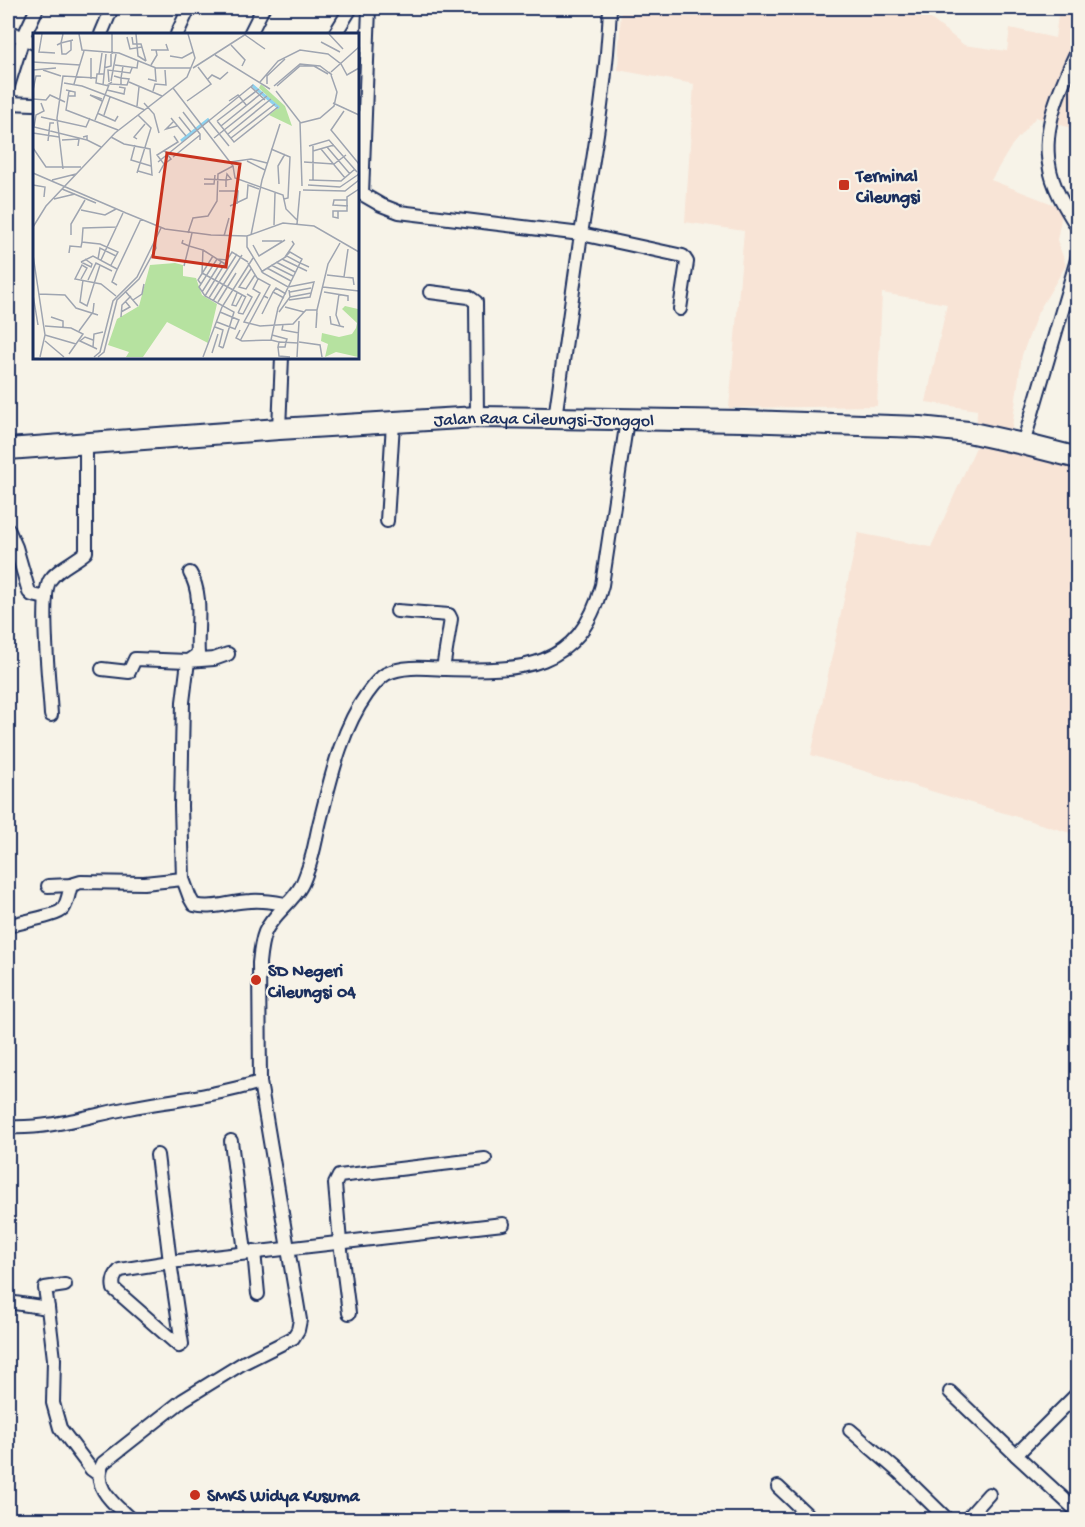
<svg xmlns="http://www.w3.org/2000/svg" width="1085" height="1527" font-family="'Gochi Hand',sans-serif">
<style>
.built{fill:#f8e4d6}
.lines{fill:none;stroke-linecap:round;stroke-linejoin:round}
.minor-casing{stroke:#1b2f5e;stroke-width:16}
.primary-casing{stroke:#1b2f5e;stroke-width:24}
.minor{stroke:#f7f3e8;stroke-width:12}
.primary{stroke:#f7f3e8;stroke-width:20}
.poi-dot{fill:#c8321e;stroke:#f7f3e8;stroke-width:2}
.labels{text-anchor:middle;stroke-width:4.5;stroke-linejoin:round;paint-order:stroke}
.poi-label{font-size:18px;font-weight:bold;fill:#1b2f5e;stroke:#f7f3e8;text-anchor:start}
.street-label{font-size:18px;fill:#1b2f5e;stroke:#f7f3e8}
.inset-river{fill:none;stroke:#8dd1ee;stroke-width:3}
.inset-road{fill:none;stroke:#9fa5b1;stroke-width:1.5}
.view{fill:#c8321e;fill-opacity:0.15;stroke:#c8321e;stroke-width:3}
.inset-edge{fill:none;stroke:#1b2f5e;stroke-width:3}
</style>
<rect width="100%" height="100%" fill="#f7f3e8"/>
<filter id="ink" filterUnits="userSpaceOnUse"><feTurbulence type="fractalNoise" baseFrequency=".0167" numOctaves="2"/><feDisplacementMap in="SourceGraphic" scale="12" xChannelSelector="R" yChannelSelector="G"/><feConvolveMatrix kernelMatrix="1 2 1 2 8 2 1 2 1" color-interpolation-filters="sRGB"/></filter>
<g filter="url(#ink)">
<path class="built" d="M621,8H917L964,45L1007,51L1010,28L1055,38L1059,8H1077V130L1036,117L1012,145L991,180L1063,208L1057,240L1066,265L1038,312L1022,355L1009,449L1077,467V835L811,755L858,533L931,547L976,447L977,410L926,402L947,304L882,293L877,406L729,408L744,231L685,222L694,84L618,70Z"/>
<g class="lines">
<g class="minor-casing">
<g id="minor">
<path d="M369,8L362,194L381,205L399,212L581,234L555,418"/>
<path d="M610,8C607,84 593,159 581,234L683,256L687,262L680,309"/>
<path d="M8,31L34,43"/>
<path d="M101,34L112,8"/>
<path d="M177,34L189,8"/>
<path d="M250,34L263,8"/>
<path d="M335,34L351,8"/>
<path d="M1078,49C1062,84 1042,125 1049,164C1052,187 1066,209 1078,228"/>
<path d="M8,86L23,38L37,8"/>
<path d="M8,103L34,104"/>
<path d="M430,292L469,297L476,302L477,417"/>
<path d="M279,429L282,357"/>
<path d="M1023,444L1078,256"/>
<path d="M387,521L393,423"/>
<path d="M8,529L16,547L29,592L32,595L46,598"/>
<path d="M397,611L449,615L451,619L443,669"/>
<path d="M228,654L214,659L188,661L183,702L181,806L183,879L190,898L194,905C214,910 231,901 251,901C263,900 274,902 285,904"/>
<path d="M102,669L129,672L135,659L188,661L198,654C196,628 204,596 190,573"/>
<path d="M51,715C50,691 39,596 50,580C58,568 75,562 86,552V444"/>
<path d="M48,886L71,885L81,882L144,883L183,879"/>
<path d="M8,926C19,922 58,916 63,909C68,902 69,892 71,885"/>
<path d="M8,1127C50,1129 88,1116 129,1108C173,1100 218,1095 260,1082"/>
<path d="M231,1141L245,1252"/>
<path d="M157,1155L170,1262L120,1270C114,1276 112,1281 114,1289L179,1346L182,1344L170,1262L503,1224"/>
<path d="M254,1251L258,1294"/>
<path d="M8,1302L48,1308L54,1359L53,1403L60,1428L91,1469L98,1474"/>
<path d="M48,1308L45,1288L65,1285"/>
<path d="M349,1313L340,1242L335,1184L339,1176L485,1159"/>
<path d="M950,1392L1016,1455"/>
<path d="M1078,1393L1016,1455L1078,1512"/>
<path d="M850,1430L900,1473L948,1520"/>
<path d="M778,1487L813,1520"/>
<path d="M131,1520C116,1505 90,1487 103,1463L183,1400L243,1363L293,1338L298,1330L300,1320L260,1082L259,963C260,953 261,942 265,932C273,914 292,903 301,886C304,881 306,874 308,869C314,853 316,837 320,821C331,778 341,730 367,694C372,687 379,678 386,674C403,665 427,668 445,669C521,671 579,671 602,585L627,420"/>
<path d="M966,1520L989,1494"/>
</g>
</g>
<g class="primary-casing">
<g id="primary">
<path id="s1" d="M8,449L279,429L477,417L744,421L920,427L968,432L1023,444L1078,458"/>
</g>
</g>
<use href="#minor" class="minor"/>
<use href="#primary" class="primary"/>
</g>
</g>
<g class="poi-dot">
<rect x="838" y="179" width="12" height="12" rx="3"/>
<circle cx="256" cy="980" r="6"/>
<circle cx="195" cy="1495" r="6"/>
</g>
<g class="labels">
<g class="poi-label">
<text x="856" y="181">Terminal<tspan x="856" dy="21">Cileungsi</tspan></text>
<text x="268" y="976">SD Negeri<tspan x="268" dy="21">Cileungsi 04</tspan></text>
<text x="207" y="1501">SMKS Widya Kusuma</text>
</g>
<g class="street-label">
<text dy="6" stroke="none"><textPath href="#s1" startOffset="537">Jalan Raya Cileungsi-Jonggol</textPath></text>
</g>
</g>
<g transform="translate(33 33)">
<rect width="326" height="326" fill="#f7f3e8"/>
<path d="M228,51L252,73L259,93L236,82L246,74L226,55ZM142,230L150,232V243L163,245L169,262L184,271L175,310L134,289L110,324H93L96,319L75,312L84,286L106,273L117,232ZM312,273L325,276V324L303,319L292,324L295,311L288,308L289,300L306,304L319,301L323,295L324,290L309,276Z" fill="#b6e2a0"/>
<path class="inset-river" d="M219,52L246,75M148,108L176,86"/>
<path class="inset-road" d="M9,1L6,19L22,20M30,1L28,10L40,7M46,1L49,17L86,20L123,35H158M79,1V21M103,1L105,23L113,28M296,1L310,16M212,2L232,16M94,4L97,16L109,14M99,4L100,11H108L113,28M288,9L307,19M24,12L28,10L29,21H33L38,17V8M198,12L212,27L209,33M123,17H135L133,11M182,22L237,56M137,23L149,25L160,19M0,29L47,32M82,32L104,35L105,28M118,32L124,22L123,17H118M71,35L78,33V21M160,35L213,1M0,37L23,35M10,37L28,43M298,39L326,14M66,41L69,20M71,41H64L63,50L76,53M81,43L88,45L90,33M58,46V25M115,46L123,48L122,34M175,46L179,42L187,46L195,39M78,48L83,21M76,49L75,37L97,40L99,35M79,49L76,51L94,52L96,46L88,45V51M96,49L129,63M227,49L245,28L267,17L295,21L308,31L314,42L326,35M31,50L49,53L112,77M41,51L51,18M234,51V43L252,26M70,52L73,21M241,53L267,31L287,33L299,42L296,39M244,53L267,33H281L295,41M218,54L232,67M140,55L200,133L185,141L184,168L175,183L160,185L155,200M0,57L3,43H8M33,57L42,59V63H36M74,57L91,61L92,55L86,54M36,58L33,77L85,97M120,58L122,51L133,52L132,37M243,58L267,89L269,153M0,66L13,67L17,62L32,69M69,68L57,62L69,66M154,68L178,51L165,34M196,68L205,62L214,73M8,70L11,78L3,82L1,94L54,107M111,70L121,81L126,100M300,70L326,82M104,73L106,54M311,78L298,97L326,131M150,79L167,101V107M64,80L82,88L85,83M71,82L77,64M8,84L53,94L57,85M146,84L158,99M138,85L153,103M62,87L76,52M175,87L196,113M141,88L133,96L144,93M184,88L201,109L245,74M184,88L226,56M267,90L287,85L301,73L304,59L298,42M188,93L230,59M0,100L26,104M195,101L238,66M50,104L54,103V107L68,114M78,104L91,111L117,116L119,142L105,138M181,105L234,63M198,105L242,71M104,106L101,104L112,91M29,107L46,106L45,113M15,108L17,90H21M102,112L98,127L118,133M276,113L296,107L324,139M294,114L317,141M0,115L13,134H48M238,116L257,124L255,165L251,166M288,116L312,145M131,117L138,126L131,131M280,118L301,112M140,124L167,102M214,128L232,137M125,129L220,52M197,129L218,126L234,130M271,129L301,131L313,122M200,133L202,145L250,162L253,176L265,188M30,136L24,85L30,43L63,45M0,140L93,180M104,140L118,95L105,82M126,140L131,131L124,122L145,109L141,103M171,146L193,147L194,141L198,146L193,147V154M19,147L43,141M276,147L308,148L322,136M280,147V113M171,151H181L182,142M246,151L245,133L252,121M0,152L12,154L11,164M275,152L307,154M307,154L326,141M29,156L63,170M270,157L312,158L326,147M186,158H205L204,171M21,166L42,161M314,167H301L300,172L315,173M197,173L214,165L215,152L226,156M48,177L72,182L83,176M305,178V185L300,184V178H314V164L326,156M93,180L132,196L178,202L214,203L250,190L281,193L326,219M264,191L267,158M241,192L242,160M0,194L13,173L82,100L154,44L162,25L155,1M159,200L156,213L170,217L169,240L213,264M38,202V191L52,167M218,202L229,147L247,91M191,203L196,185M214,203V214L230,240L255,254L281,249L277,264L256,267M150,207L149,210L156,213L151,233M229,208H249M220,212L226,223L252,207M170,217L192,231M36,220L37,213L48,214L49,209M0,222L12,302L7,324M254,222L257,219L269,226L267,230L276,234M252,224L261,211L259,208M65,226L67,215L83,223M249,226L274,238M68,227L90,180M48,229L60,223L84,236M48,229L58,234L59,231L52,226M243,229L262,239M215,230L224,245L237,252L231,263M78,232L85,219L67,211L49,209L50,195L84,194M238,232L260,243M234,235L258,248M218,236L206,254L213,256L222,242M294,242L320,245L321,252M311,244L315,216M48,246L54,235L49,232L42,246L68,251L83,263M225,246L220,256L227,260L211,289L227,293L260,291L273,277H284L295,231L307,210M50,247L47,269L54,273L67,232M55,247L63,230L79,238M168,251L165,247L180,223M84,252L79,249L83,239L108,186M290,254L326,258M92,258L105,273M169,259L188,229M257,259L278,255M291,259L315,263V268M204,260L199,272L203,273L209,262M6,261L32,262L43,275L65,282M306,261L303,282L307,293M0,262L5,292M172,263L199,219L215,229M257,264L278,260M176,265L204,221M251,265L240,259L243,255L253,261M100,267L109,261L111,251M180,268L209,222M185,269L203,240M252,274L271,279M284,277L283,295L284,280M88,279L97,274L92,268M246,279L257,264L256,257M205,280L210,281L219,264L214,261M205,280L213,263M229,281L240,259M297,283L298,291L311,294M18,284L30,288V294M88,284L89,272L98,263M184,289L202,296L206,287L187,279M250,292L249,297L266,300M12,293L38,295L50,301L36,321M182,294L190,297L186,313L190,315M207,297L203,305L209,308L238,307L245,275L267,230L254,223L228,239M46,298L60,279L61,270M12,302L43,311M239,302L254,306L253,309M238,307L246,309L245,314H252L253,309M12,308L31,324M207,308L231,263L235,265M246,309L265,310M266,309L287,312L289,324M60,314L47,308L52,304L60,307M245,314L246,323L257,324M190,315L201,279L172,263L166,254L184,226L194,227M64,316L60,314L61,301L70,299M179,320L185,301M61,324L67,319L80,268L104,244L128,195M65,324L71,319L84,267L106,246L123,215L122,208M170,324L189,274L220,225M264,324L266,288"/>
<path class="view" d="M134,120L207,131L193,234L120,224Z"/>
<rect width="326" height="326" class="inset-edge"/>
</g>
<rect width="1085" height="1527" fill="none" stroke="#f7f3e8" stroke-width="30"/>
<rect x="15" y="15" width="1055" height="1497" fill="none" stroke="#1b2f5e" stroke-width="2" filter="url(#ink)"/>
</svg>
